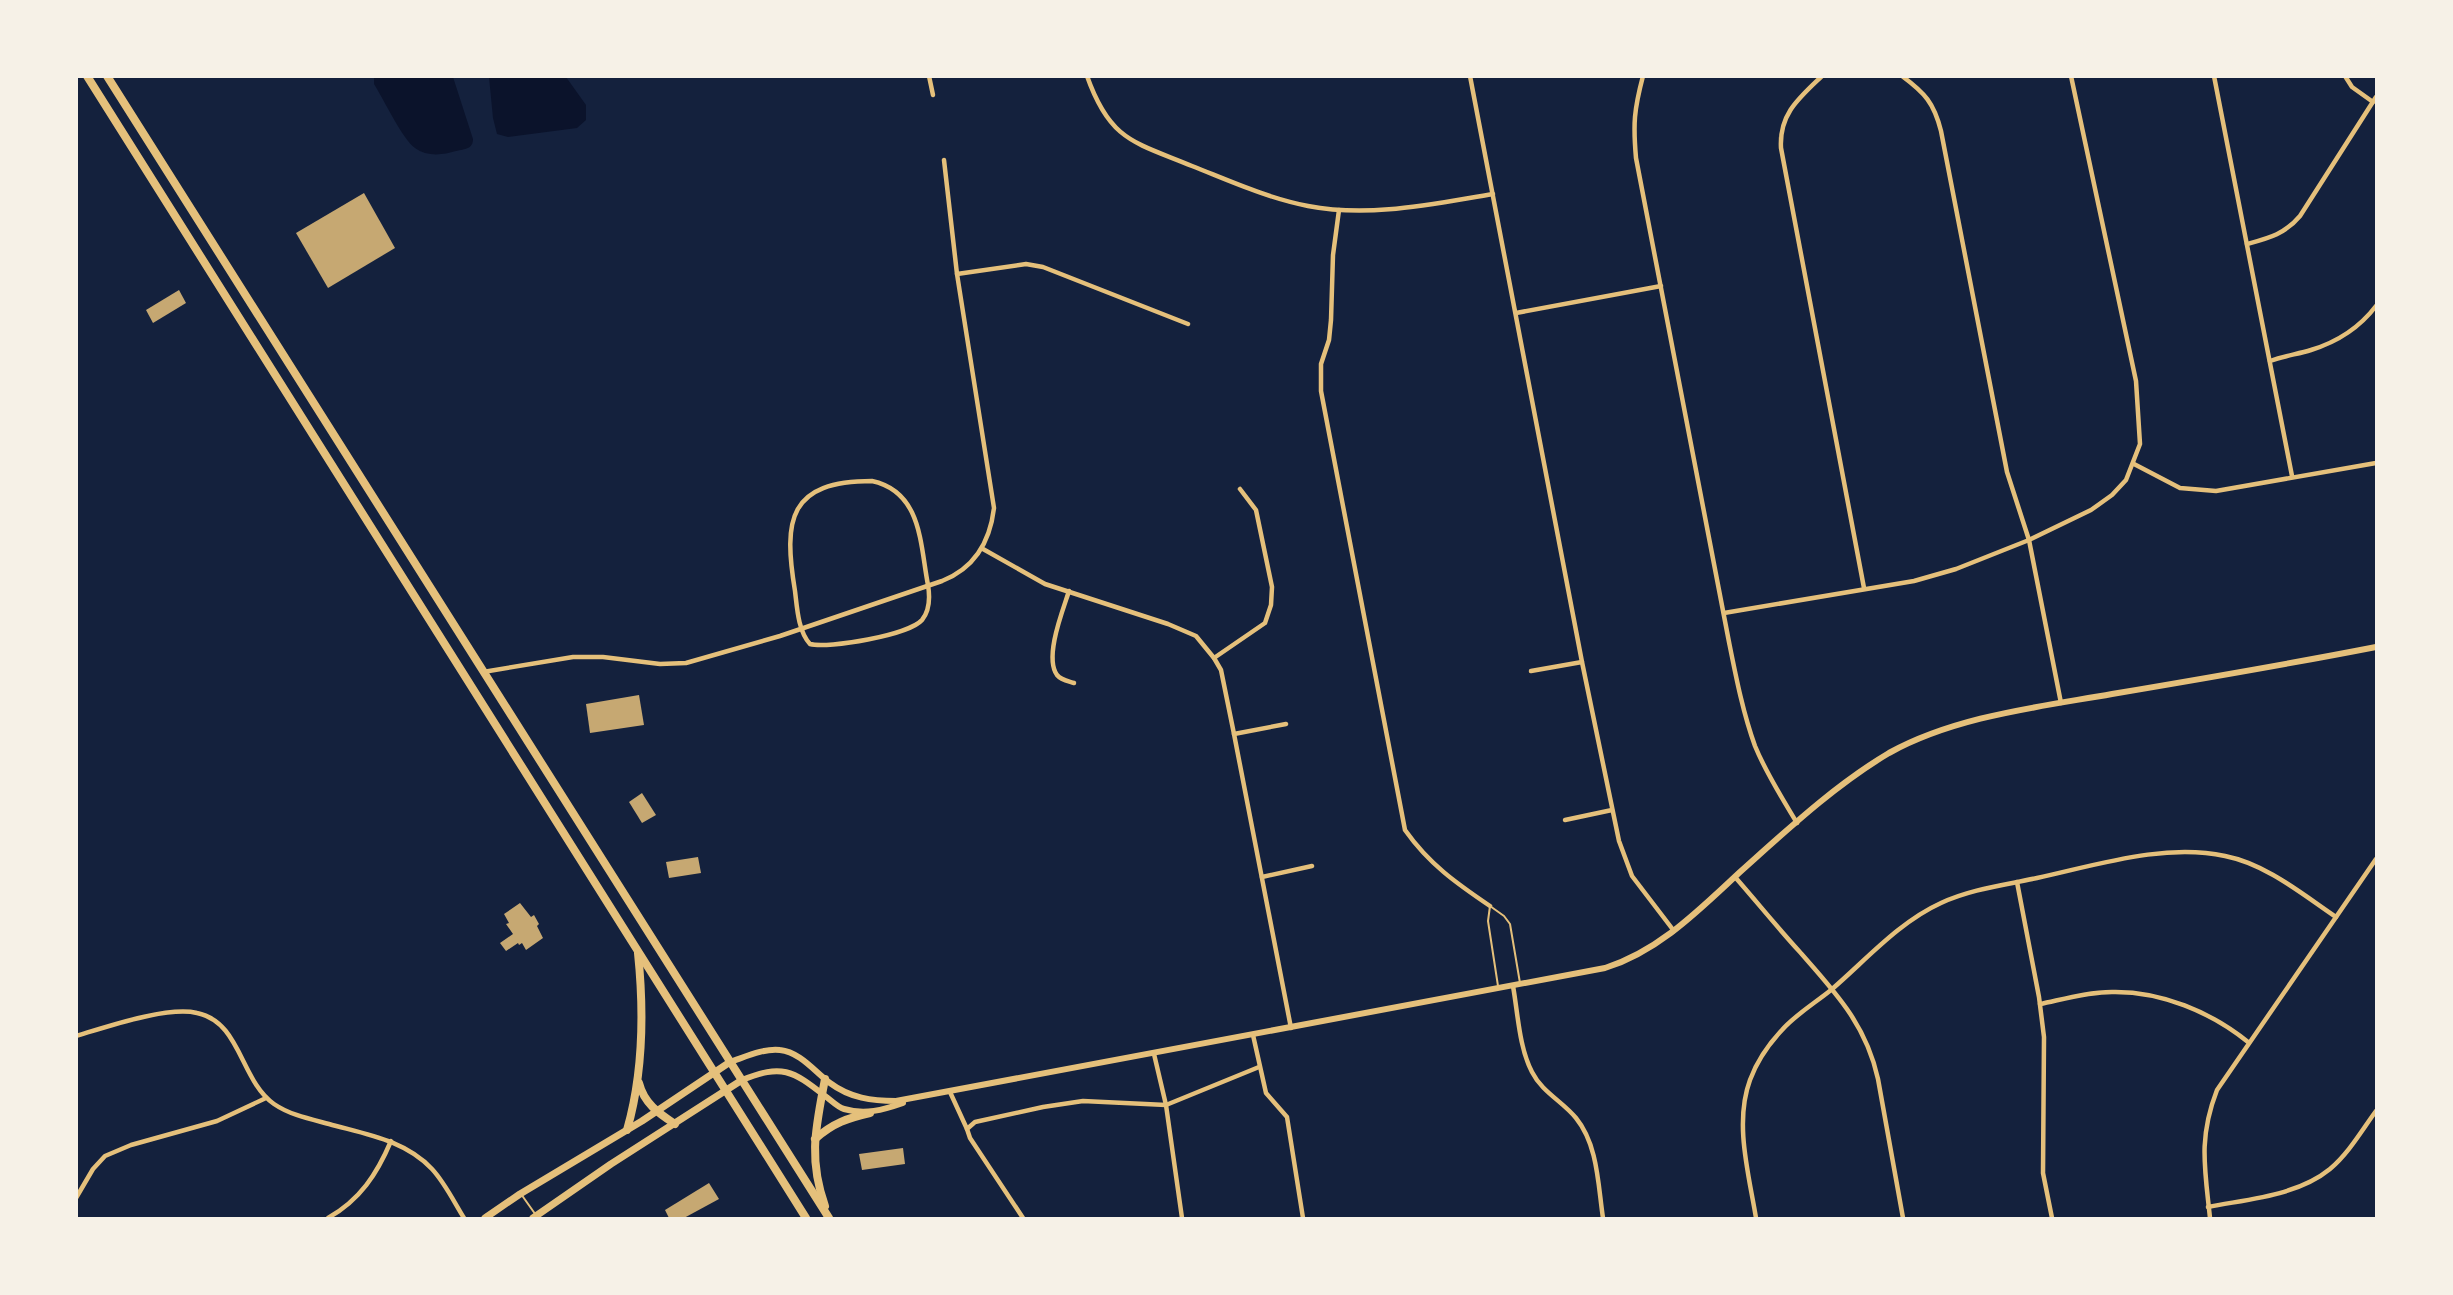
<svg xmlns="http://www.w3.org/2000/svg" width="2453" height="1295" font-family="Literata,serif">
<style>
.water{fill:#0b132b}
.building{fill:#c6a872}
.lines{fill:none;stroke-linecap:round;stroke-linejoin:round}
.service{stroke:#e5c07b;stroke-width:2}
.minor{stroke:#e5c07b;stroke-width:4.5}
.tertiary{stroke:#e5c07b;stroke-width:6}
.secondary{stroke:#e5c07b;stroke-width:7}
.trunk{stroke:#e5c07b;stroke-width:8}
</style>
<rect width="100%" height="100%" fill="#14213d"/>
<g class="water">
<path d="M374,76L453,77L473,139C473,149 465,149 456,151C443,155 427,157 415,148C403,140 383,98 374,84Z"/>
<path d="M489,77H566L586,105V120L577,128L508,137L497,134L493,118Z"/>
</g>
<g class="building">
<path d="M364,193L395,248L328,288L296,233Z"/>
<path d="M179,290L186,303L153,323L146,310Z"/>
<path d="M639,695L644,725L590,733L586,704Z"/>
<path d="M642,793L656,815L642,823L629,802Z"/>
<path d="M698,857L701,873L669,878L666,862Z"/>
<path d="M520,903L531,917L534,915L539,924L537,926L543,938L526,950L522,943L519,945L518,943L506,951L500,943L513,934L506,924L509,923L504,914Z"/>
<path d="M903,1148L905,1164L862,1170L859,1154Z"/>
<path d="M709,1183L719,1199L684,1218H669L665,1210Z"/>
</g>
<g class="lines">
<g class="service">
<path d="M1498,986L1488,921L1490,906L1504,916L1510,924L1520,983"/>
<path d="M521,1194L538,1218"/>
</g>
<g class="minor">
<path d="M929,76L933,95"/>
<path d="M1087,76C1110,141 1134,142 1192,166C1230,181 1267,198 1308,206C1370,218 1432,204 1493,194"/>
<path d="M1470,76L1582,662L1619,841L1632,876L1674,931"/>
<path d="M1643,76C1634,110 1633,124 1636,158L1729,642C1736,677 1743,713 1755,746C1766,773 1782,798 1797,823"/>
<path d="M1822,76C1799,98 1779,114 1781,148L1864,588"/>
<path d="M1902,76C1925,93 1934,103 1941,131L2007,472L2029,540L2061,703"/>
<path d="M2214,76L2292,476"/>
<path d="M2345,76L2352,87L2373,102"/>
<path d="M1339,210L1333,255L1331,320L1329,340L1321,364V391L1405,830C1429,864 1456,883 1490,906"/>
<path d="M2247,244C2269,238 2285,234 2300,216L2376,97"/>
<path d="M957,274L1026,264L1043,267L1188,324"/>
<path d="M1516,313L1661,286"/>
<path d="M2270,361C2284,356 2298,354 2311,350C2337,342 2360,327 2376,306"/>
<path d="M2134,464L2180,488L2216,491L2376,463"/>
<path d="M872,481C922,492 920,544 928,585C930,597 930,610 922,620C909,635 828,649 810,644C798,631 797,607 795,591C783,519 789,481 872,481Z"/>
<path d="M983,549L1045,584L1168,624L1196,636L1214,658L1221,670L1234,734L1291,1028"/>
<path d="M1069,591C1063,610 1044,657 1057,675C1061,680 1068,681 1074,683"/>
<path d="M1724,613L1914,581L1956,569L2029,540L2091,510L2112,495L2126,480L2140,444L2136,381L2071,76"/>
<path d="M1214,658L1265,623L1271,605L1272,587L1256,510L1240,489"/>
<path d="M1531,671L1582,662"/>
<path d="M483,672L573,657H603L660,664L686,663L780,636L942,581C975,568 990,542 994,508L957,274L944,160"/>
<path d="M1234,734L1286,724"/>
<path d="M1565,820L1612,810"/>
<path d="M1262,877L1312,866"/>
<path d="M1735,877C1757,902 1777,927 1799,951C1835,992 1866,1024 1878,1079L1903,1218"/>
<path d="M2017,882L2039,997L2044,1037L2043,1173L2052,1218"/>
<path d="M1513,986C1518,1014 1519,1047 1532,1072C1542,1092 1562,1101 1576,1118C1598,1145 1598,1185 1603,1218"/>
<path d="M2040,1004C2064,999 2088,992 2112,992C2161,991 2211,1012 2248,1042"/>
<path d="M1253,1035L1266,1093L1287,1117L1303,1218"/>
<path d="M76,1036C106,1027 167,1006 197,1013C241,1022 240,1080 274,1104C290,1115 310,1119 329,1124C365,1134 405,1140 432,1169C445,1183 454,1202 464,1218"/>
<path d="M1154,1054L1166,1105L1182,1218"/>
<path d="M950,1092L967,1129"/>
<path d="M76,1198L93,1169L105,1156L131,1145L217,1121L266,1098"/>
<path d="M2208,1207C2248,1199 2297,1196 2330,1169C2349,1153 2362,1130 2376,1111"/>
<path d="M328,1218C360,1200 377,1174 391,1141"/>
<path d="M1023,1218L970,1138L967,1129L975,1122L1043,1107L1083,1101L1166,1105L1259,1067"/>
<path d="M1756,1218C1749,1175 1734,1123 1750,1080C1757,1061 1768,1045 1782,1030C1795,1015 1815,1003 1831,990C1866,960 1899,922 1941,903C1971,889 2005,885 2037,878C2097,865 2164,843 2225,856C2266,864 2302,894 2336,917"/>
<path d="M2210,1218C2205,1169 2198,1139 2217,1090L2376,859"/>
</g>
<g class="tertiary">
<path d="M730,1062C745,1057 764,1048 780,1050C800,1052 815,1072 830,1083C850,1098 872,1101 896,1101L1605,968C1659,951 1699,910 1740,872C1787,830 1835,785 1889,753C1956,716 2039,707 2112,694C2201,679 2289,664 2376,647"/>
<path d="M742,1080C782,1064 792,1070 825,1096C831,1100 837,1107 844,1109C865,1115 883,1110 903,1103"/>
</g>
<g class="secondary">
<path d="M485,1218L520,1194L642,1121L730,1062"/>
<path d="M533,1218L611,1164L742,1080"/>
</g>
<g class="trunk">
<path d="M87,76L806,1218"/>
<path d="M107,76L829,1218"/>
<path d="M639,1083C644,1103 658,1113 675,1124"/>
<path d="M627,1130C643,1074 644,1011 638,953"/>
<path d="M815,1139C833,1123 848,1118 870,1113"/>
<path d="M825,1206C808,1158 816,1127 825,1079"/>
</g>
</g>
<rect width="2453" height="1295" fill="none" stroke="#f6f1e7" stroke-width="156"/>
</svg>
